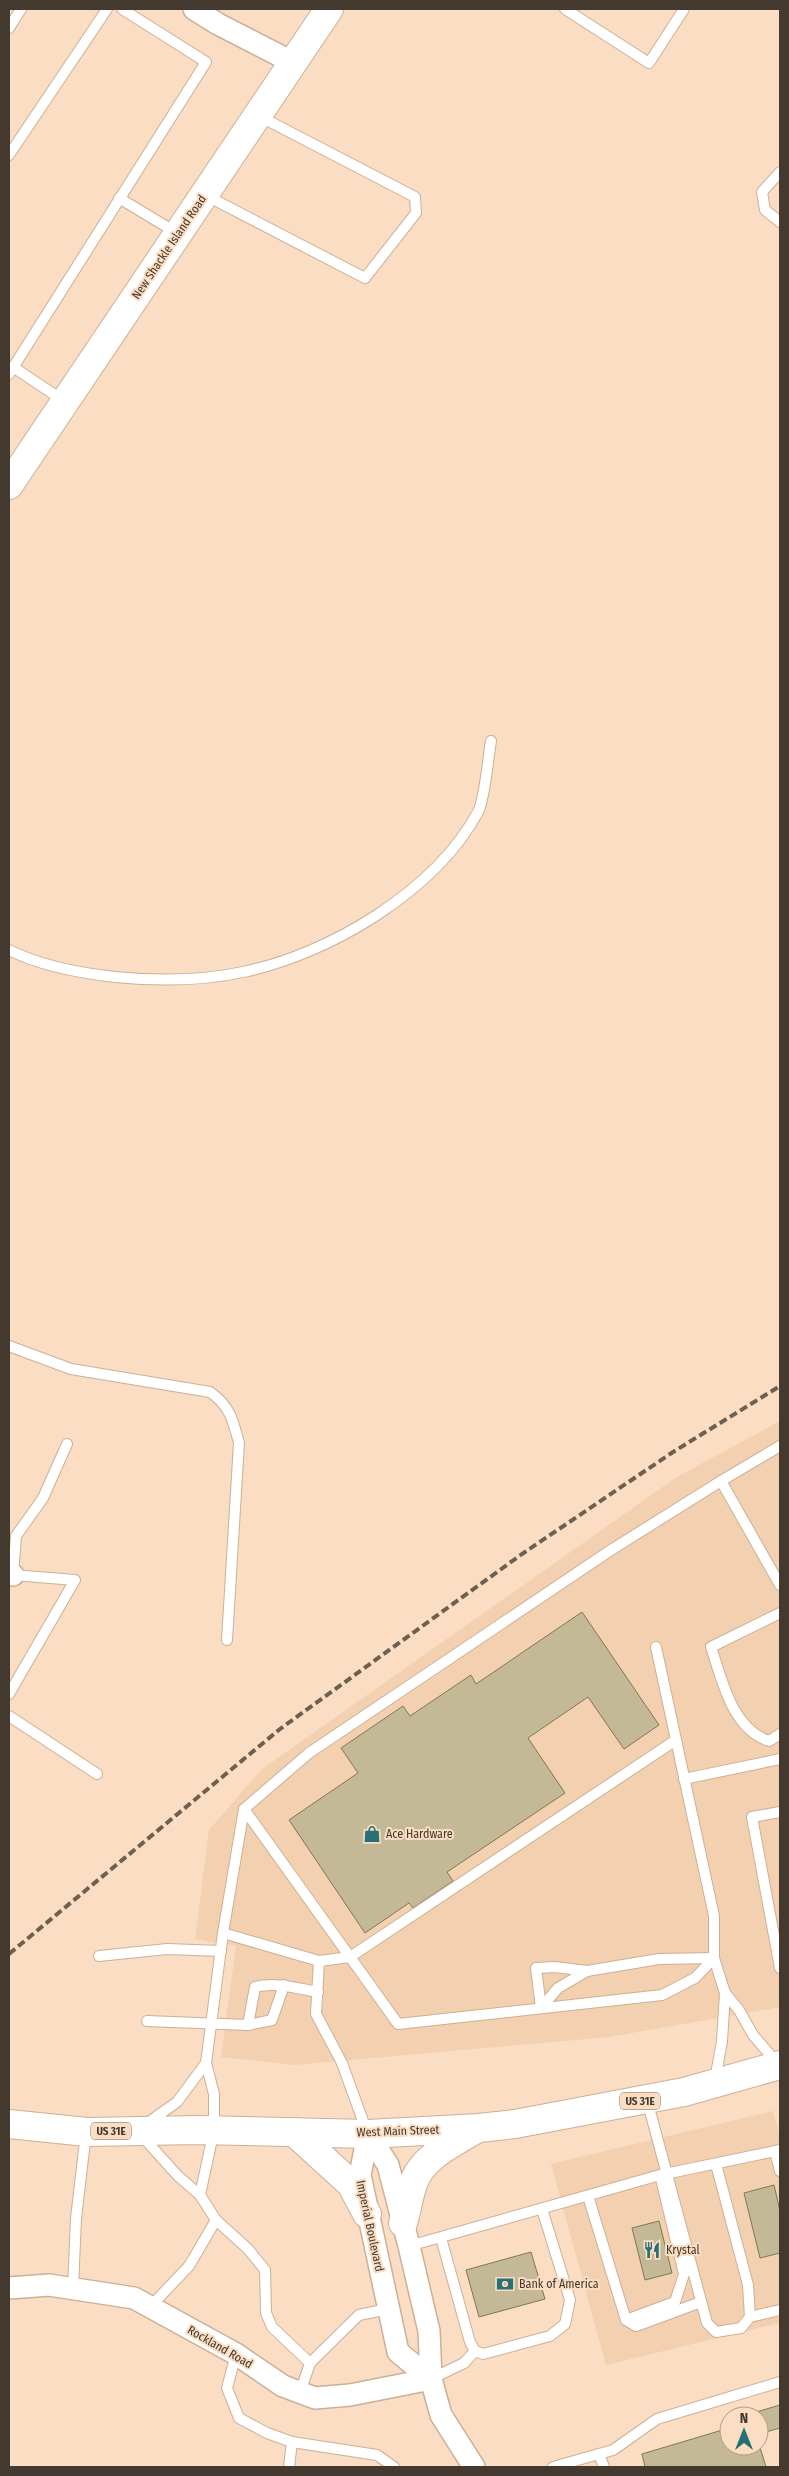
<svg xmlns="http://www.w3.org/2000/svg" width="789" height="2476" font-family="'Fira Sans Condensed',sans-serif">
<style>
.built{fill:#f3d0af}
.building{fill:#c4b997;stroke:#817656}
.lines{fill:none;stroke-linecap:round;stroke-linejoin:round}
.lane-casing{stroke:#ccb096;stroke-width:12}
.street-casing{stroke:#ccb096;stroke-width:24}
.secondary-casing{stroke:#ccb096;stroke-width:30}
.primary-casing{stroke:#ccb096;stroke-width:30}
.lane{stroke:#fff;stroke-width:10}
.street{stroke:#fff;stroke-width:21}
.secondary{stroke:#fff;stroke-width:28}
.primary{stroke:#fff;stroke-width:28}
.rail{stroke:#6e5f51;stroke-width:4;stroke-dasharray:8 4;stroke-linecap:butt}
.labels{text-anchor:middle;stroke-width:4;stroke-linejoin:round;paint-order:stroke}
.shield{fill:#faddc2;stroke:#7b6a5a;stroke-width:1}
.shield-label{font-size:11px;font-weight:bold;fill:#44392e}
.street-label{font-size:12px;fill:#44392e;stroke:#faddc2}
.poi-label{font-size:12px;fill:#44392e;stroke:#faddc2;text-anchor:start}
</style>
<rect width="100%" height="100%" fill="#faddc2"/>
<g class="built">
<path d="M780,1421V2007L609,2037L294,2065L221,2057L236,1946L195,1939L209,1830L262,1769L677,1477Z"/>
<path d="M773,2111L780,2137V2323L606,2365L551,2164Z"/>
</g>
<g class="building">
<path d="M582,1612L659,1725L624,1749L588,1697L528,1738L565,1793L447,1872L453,1881L413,1908L409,1903L365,1933L289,1820L358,1773L341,1748L403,1706L410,1716L471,1675L476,1684Z"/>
<path d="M774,2185L780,2211V2253L760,2258L744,2193Z"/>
<path d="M659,2221L672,2273L645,2280L632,2228Z"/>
<path d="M531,2252L545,2299L479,2317L466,2270Z"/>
<path d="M780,2405V2428L759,2434V2416H754L753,2413Z"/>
<path d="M729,2428V2446L759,2444L766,2467H645L642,2454Z"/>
</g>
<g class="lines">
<g class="lane-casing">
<g id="lane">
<path d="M565,9L649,63L684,9"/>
<path d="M9,28L21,9"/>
<path d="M9,155L107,9"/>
<path d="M780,172L762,192L765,210L780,222"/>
<path d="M205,195L365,278L416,213L415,197L259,116"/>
<path d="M119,198L177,233"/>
<path d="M13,367L64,401"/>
<path d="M9,374L206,62L122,9"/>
<path d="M9,950C41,966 79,973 115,977C157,981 201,981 243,972C330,954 435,891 478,812C485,799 488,757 491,741"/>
<path d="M9,1346L71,1369L210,1392C230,1406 233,1420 239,1443L227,1640"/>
<path d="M721,1481L780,1446"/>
<path d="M780,1613L711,1647C722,1680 732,1729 769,1741L780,1734"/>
<path d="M656,1647L714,1916V1958L725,1993L722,2041L715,2080"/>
<path d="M9,1694L75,1580L13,1575L16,1536L43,1498L67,1444"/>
<path d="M9,1716L97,1774"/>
<path d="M684,1779L780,1759"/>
<path d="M244,1809L398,2024L662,1995L695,1978L714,1958"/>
<path d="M780,1812L752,1817L780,1968"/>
<path d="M223,1933L319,1961L316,2014L342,2063L367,2132"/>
<path d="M99,1956L167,1949L221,1951"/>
<path d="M319,1961L350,1957L676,1740"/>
<path d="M725,1993L739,2010L753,2035L778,2064"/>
<path d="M541,2008L536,1968L555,1967L587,1971L659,1959L714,1958"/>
<path d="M541,2008L558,1988L587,1971"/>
<path d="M147,2021L248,2025L272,2020L284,1985"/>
<path d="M248,2025L255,1987C276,1982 296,1988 318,1992"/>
<path d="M647,2100L707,2323L716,2332L741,2328L750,2317L748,2285L716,2164"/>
<path d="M146,2124L177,2102L206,2063"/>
<path d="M141,2135L178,2176L200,2195L216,2220L248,2249L265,2270L266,2313L272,2327L310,2363"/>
<path d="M775,2151L780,2171"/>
<path d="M200,2195L214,2130V2094L206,2063L223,1933L244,1809L309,1753L611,1550L721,1481L780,1585"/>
<path d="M588,2196L626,2320L636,2326L701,2302"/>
<path d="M441,2238L470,2342L475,2351L483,2354L550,2336L565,2324L570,2300L542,2209"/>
<path d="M409,2246L660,2175L780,2150"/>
<path d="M73,2288L76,2218L86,2133"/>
<path d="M150,2307L189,2266L216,2220"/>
<path d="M750,2317L780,2310"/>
<path d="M626,2320L675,2302L684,2274L660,2175"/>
<path d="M236,2354L227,2388L239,2418L267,2433L292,2442L377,2455L394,2467"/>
<path d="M431,2379L464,2363L475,2351"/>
<path d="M300,2393L310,2363L359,2315L388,2309"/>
<path d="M599,2454L604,2467"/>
<path d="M289,2467L292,2442"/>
<path d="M553,2467L613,2450L657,2419L780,2382"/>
</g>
</g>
<g class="street-casing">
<g id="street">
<path d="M194,9L218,24L292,62"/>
<path d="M9,1574L13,1575"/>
<path d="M368,2134L388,2165L409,2246L429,2331L431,2379L441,2415L474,2467"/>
<path d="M368,2134L360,2175L398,2352L431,2379"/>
<path d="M9,2288L49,2285L134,2298L236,2354L283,2386L315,2398L350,2395L431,2379"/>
</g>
</g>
<g class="secondary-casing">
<path id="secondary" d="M9,485L329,9"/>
</g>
<g class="primary-casing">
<g id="primary">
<path d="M9,2124L87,2132L198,2130L368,2134L479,2128L515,2124L684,2092L780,2065"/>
<path d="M294,2132L351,2184L367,2214"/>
<path d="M403,2223C407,2210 409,2194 414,2181C425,2155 454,2143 476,2129"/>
</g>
</g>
<use href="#lane" class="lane"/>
<use href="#street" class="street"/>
<use href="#secondary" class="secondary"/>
<use href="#primary" class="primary"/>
<path class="rail" d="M9,1954L280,1729L522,1554L673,1452L780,1386"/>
</g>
<defs>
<g id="shop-bare" transform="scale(1.35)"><path d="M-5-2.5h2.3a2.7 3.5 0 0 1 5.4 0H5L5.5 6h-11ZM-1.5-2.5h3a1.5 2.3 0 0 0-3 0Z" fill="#267076" stroke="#faddc2" stroke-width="2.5" paint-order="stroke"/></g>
<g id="restaurant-bare" transform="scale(1.35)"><path d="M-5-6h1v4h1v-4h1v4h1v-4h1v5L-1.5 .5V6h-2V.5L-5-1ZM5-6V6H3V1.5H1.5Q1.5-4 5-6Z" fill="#267076" stroke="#faddc2" stroke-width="2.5" paint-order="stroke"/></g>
<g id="bank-bare" transform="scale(1.35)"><path d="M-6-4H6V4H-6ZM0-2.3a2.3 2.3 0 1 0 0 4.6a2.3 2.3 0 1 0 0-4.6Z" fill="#267076" stroke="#faddc2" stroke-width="2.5" paint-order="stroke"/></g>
</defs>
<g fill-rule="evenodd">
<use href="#shop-bare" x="372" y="1834"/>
<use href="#restaurant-bare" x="652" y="2250"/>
<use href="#bank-bare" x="505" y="2284"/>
</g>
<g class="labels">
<g class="shield">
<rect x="620" y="2092.5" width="40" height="17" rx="4"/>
<rect x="91" y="2122.5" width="40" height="17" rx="4"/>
</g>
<g class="shield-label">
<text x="640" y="2105">US 31E</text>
<text x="111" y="2135">US 31E</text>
</g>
<g class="street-label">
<text transform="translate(169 247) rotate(-56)" y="4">New Shackle Island Road</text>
<text transform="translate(398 2131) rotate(-2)" y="4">West Main Street</text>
<text transform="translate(370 2226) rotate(78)" y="4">Imperial Boulevard</text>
<text transform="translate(220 2347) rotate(30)" y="4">Rockland Road</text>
</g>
<g class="poi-label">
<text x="386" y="1838">Ace Hardware</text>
<text x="666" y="2254">Krystal</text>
<text x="519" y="2288">Bank of America</text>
</g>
</g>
<rect width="789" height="2476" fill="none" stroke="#44392e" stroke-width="20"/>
<g transform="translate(744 2431)"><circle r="24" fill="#faddc2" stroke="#b19b87"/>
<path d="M0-4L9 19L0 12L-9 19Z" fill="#267076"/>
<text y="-8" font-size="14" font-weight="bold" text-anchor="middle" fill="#44392e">N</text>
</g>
</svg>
